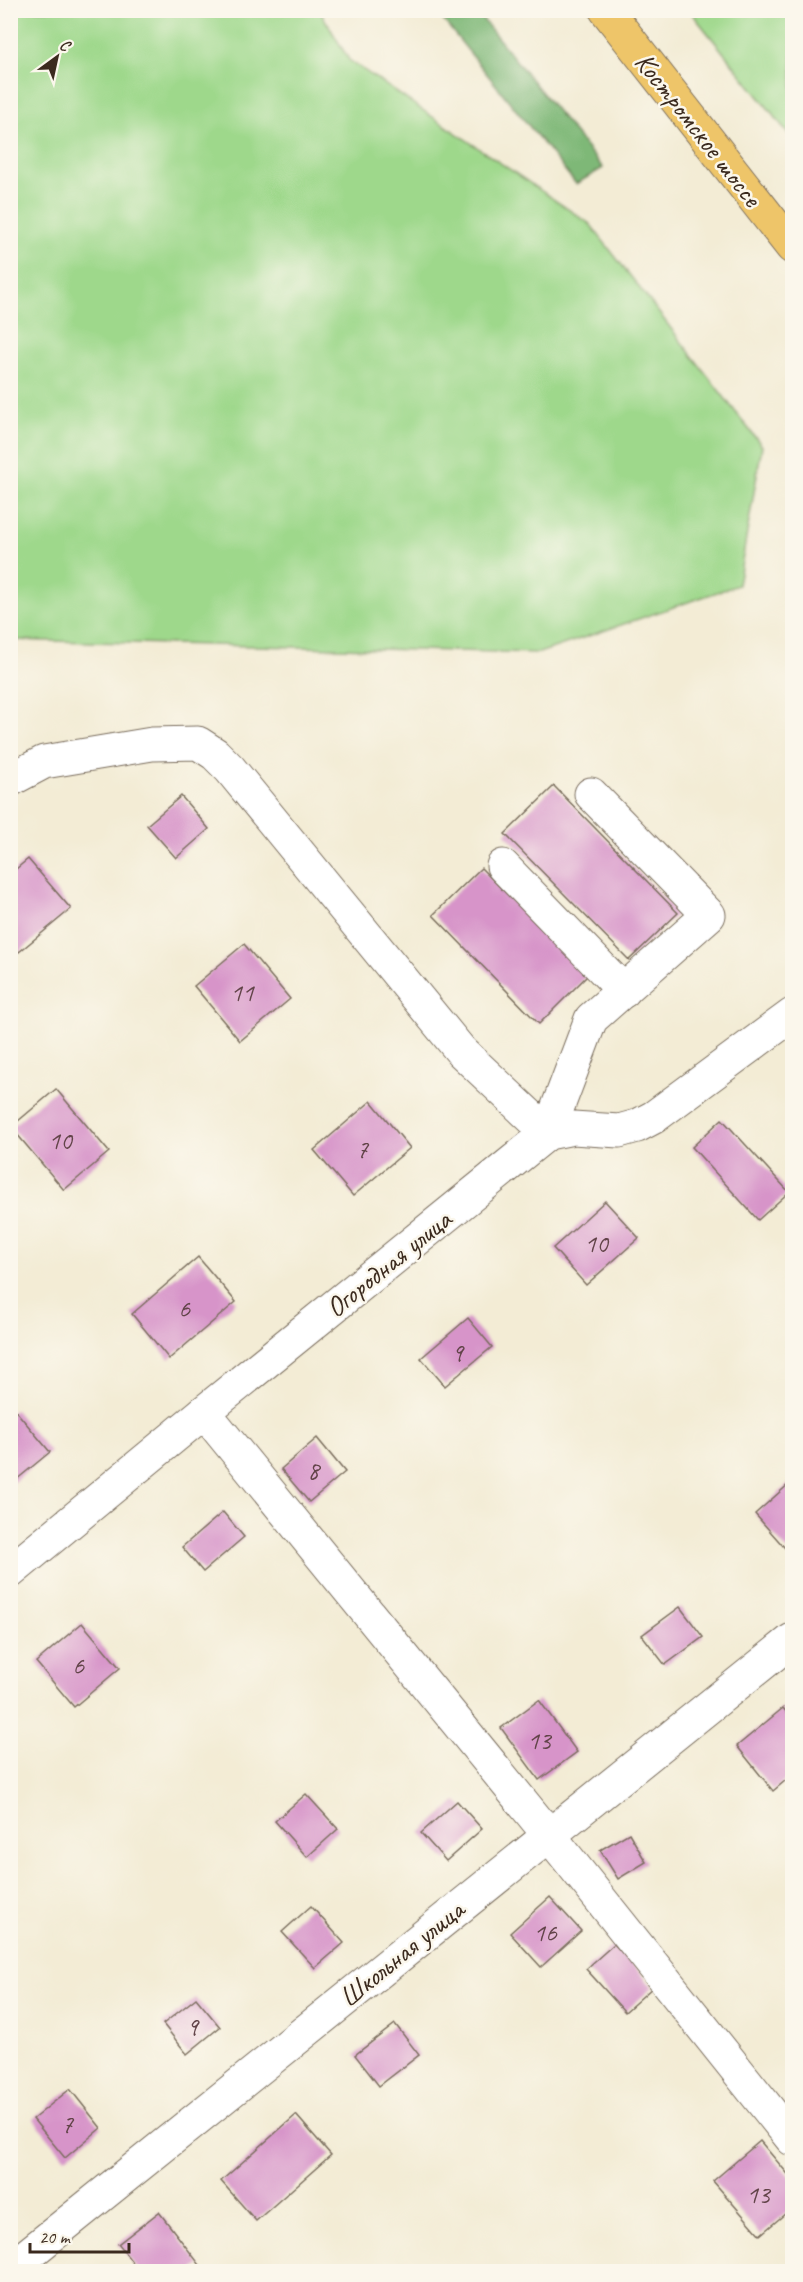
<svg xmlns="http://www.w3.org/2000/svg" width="803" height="2282" font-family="Caveat,sans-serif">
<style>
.green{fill:#9ed88b;stroke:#6c8154;stroke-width:1.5}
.forest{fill:#7eb877;stroke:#5c714a;stroke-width:1.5}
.building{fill:#d794c9}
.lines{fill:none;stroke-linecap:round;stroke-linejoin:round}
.minor-casing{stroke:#7b6e5e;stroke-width:35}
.highway-casing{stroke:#7b6e5e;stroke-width:35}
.minor{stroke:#fff;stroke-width:33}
.highway{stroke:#eec569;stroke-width:33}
.labels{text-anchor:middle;stroke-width:5;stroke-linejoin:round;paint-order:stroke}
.number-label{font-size:26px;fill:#624449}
.street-label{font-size:28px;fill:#3b2a1e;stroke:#fbf7ec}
</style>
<rect width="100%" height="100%" fill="#fbf7ec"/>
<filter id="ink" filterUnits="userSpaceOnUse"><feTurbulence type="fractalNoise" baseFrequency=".0167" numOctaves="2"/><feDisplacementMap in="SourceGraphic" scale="12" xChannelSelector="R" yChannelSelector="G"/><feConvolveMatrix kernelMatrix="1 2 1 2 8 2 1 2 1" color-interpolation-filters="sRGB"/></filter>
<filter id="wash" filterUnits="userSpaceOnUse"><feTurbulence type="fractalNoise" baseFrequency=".008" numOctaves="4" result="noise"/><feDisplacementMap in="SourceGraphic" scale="24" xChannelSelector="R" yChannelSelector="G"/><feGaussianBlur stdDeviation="1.35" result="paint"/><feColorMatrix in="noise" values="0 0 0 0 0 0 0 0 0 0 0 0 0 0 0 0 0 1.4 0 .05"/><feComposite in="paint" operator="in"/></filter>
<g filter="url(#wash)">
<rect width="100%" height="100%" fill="#f3ecd5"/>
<g class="green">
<path d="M11,10L320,11L349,60L590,224L762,446L738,585L539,653L11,640Z"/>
<path d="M690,11H792V138Z"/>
</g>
<path class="forest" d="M436,11H476L603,168L576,184Z"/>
<g id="blocks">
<g class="building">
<path d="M554,786L678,913L629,960L505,834Z"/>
<path d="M181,796L209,829L176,858L147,825Z"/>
<path d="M28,859L71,909L19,952L10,942V874Z"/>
<path d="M481,868L587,976L539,1024L433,915Z"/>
<path d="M244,944L290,999L240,1041L194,986Z"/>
<path d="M56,1089L109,1152L64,1190L11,1127Z"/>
<path d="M371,1101L410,1148L353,1196L314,1150Z"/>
<path d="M722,1119L789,1192L758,1220L692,1147Z"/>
<path d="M605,1201L639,1238L586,1285L553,1248Z"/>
<path d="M198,1257L236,1302L169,1359L132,1314Z"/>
<path d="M468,1318L492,1347L445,1386L421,1358Z"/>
<path d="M15,1410L50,1452L10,1485V1414Z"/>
<path d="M317,1438L345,1472L309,1502L281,1469Z"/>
<path d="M790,1483L792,1485V1556L755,1514Z"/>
<path d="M223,1512L244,1537L203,1572L182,1547Z"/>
<path d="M680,1607L703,1637L665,1665L642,1635Z"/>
<path d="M82,1623L120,1668L74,1707L36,1662Z"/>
<path d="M539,1700L577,1752L539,1780L501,1728Z"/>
<path d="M783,1708L792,1719V1775L773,1791L737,1746Z"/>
<path d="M306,1794L338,1829L307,1857L275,1821Z"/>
<path d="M457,1801L482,1829L446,1861L421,1833Z"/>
<path d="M629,1833L646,1862L618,1879L600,1850Z"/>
<path d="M550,1897L581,1931L541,1967L510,1933Z"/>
<path d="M311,1906L344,1943L315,1968L282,1932Z"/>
<path d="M614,1944L653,1987L625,2012L586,1969Z"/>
<path d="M196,1998L220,2027L187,2054L163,2024Z"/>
<path d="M395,2024L419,2055L379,2086L355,2055Z"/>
<path d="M70,2089L101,2128L65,2158L33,2119Z"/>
<path d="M296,2115L331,2155L256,2221L221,2181Z"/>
<path d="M760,2141L792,2179V2208L760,2235L713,2181Z"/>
<path d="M159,2212L200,2265L191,2272H140L118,2244Z"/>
</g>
</g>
</g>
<g filter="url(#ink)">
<use href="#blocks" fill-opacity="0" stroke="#7b6e5e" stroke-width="1.5"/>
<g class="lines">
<g class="minor-casing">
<g id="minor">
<path d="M10,780L44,762L152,744L198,743L215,754L230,769L461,1051L548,1133L591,1019L709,915L591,794"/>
<path d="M503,866L624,991"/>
<path d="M204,1412L549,1835L792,2139"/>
<path d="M10,1572L204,1412L548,1133L573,1128L619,1131L637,1126L654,1117L792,1015"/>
<path d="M10,2269L792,1640"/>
</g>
</g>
<g class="highway-casing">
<path id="highway" d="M606,10L792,247"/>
</g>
<use href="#minor" class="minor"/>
<use href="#highway" class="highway"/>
</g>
</g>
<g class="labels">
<g class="number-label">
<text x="242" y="1001">11</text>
<text x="60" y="1149">10</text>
<text x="362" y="1158">7</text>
<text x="596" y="1252">10</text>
<text x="184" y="1317">6</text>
<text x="457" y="1361">9</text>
<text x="313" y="1479">8</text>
<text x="78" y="1674">6</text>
<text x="539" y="1749">13</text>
<text x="545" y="1941">16</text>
<text x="192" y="2035">9</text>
<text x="67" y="2133">7</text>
<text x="758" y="2203">13</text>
</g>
<g class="street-label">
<text transform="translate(699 129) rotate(52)" y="10">Костромское шоссе</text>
<text transform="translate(388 1263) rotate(-39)" y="10">Огородная улица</text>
<text transform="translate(401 1953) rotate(-39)" y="10">Школьная улица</text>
</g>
</g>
<rect width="803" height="2282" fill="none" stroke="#fbf7ec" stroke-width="36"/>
<g transform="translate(57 57) rotate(33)" stroke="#fbf7ec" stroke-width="4.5" paint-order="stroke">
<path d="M0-4.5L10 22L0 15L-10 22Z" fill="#3b2a1e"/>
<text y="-9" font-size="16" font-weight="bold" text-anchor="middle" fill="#3b2a1e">С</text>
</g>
<path d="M30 2243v9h99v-9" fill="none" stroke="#3b2a1e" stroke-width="3"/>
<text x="39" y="2243" font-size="18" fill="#3b2a1e" stroke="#fbf7ec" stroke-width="4.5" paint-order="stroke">20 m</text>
</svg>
